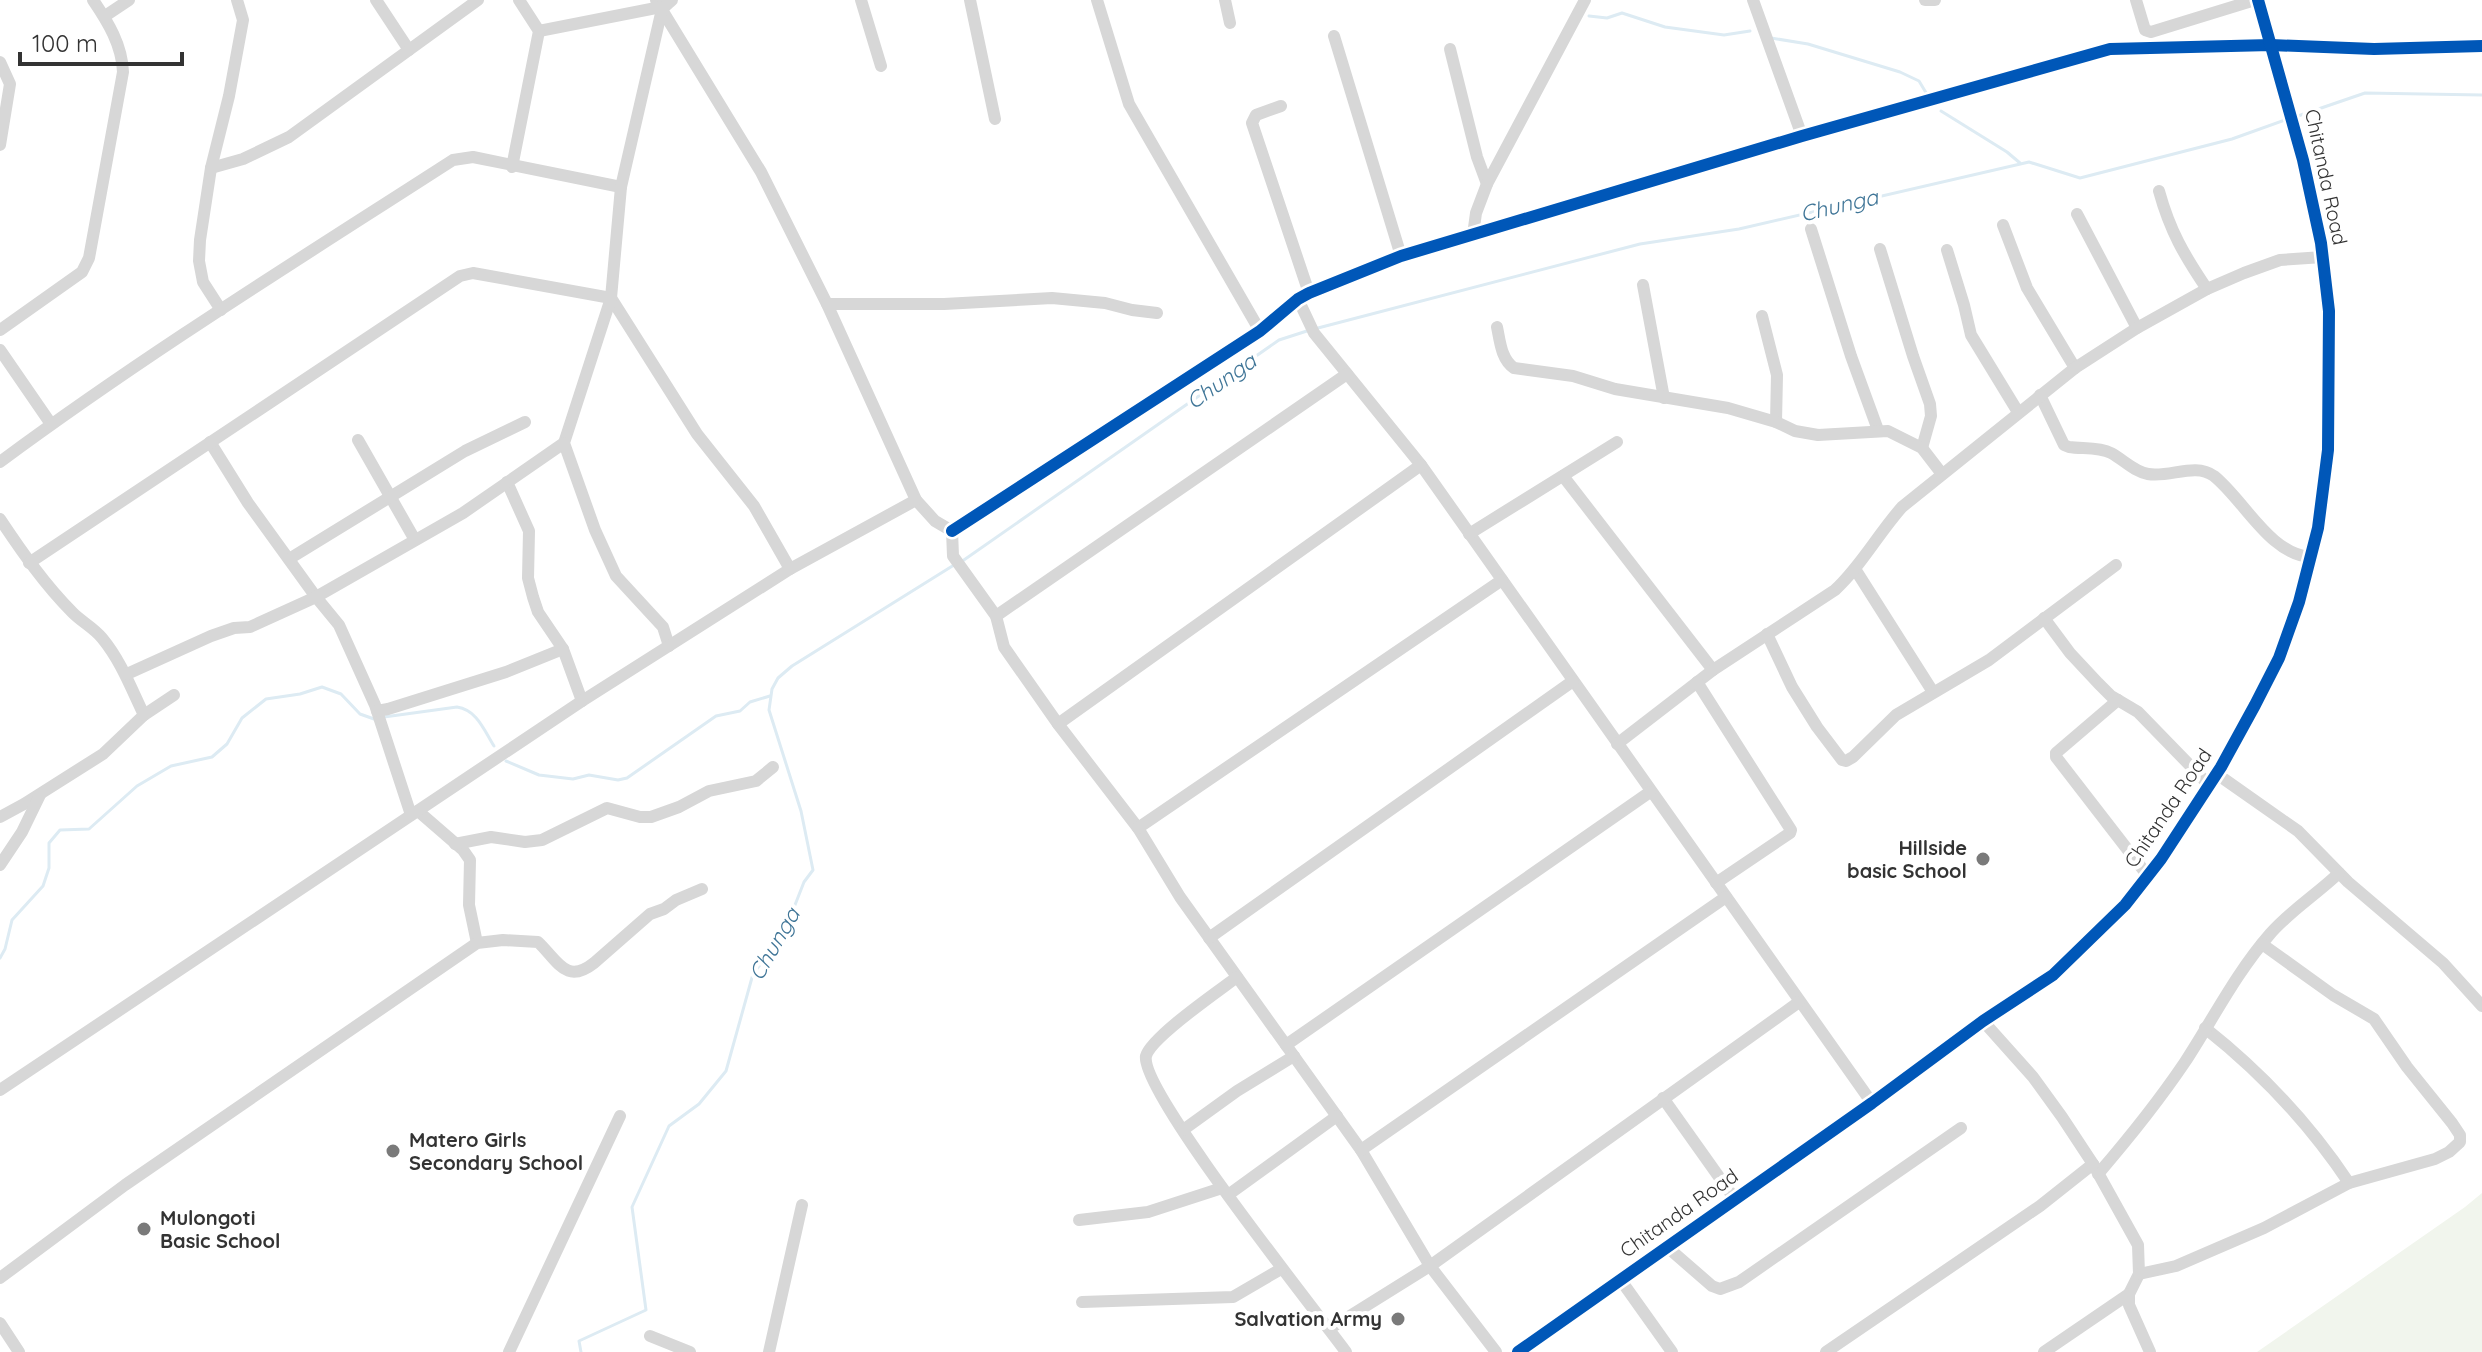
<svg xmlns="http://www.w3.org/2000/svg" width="2482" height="1352" font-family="Quicksand,sans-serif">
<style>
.green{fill:#f1f5ed}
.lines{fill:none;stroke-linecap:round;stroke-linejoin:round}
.stream{stroke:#ddebf3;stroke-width:3}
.minor{stroke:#d7d7d7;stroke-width:12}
.cycleway-casing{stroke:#fff;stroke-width:17}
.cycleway{stroke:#0057b8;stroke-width:12}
.poi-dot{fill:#7a7a7a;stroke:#fff;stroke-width:3}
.labels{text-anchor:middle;stroke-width:8;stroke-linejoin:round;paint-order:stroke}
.street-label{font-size:20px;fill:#333;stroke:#fff}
.poi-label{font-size:20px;font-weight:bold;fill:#333;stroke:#fff;text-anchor:end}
.water-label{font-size:22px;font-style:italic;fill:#3f7597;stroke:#fff}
</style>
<rect width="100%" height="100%" fill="#fff"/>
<path class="green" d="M2482,1193V1352H2257L2465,1207Z"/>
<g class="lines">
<g class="stream">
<path d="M1589,16L1607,18L1622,13L1665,27L1724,35L1750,31"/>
<path d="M1771,38L1808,44L1900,72L1919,81L1928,96"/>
<path d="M1941,111L2007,152L2020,163"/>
<path d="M2295,117L2365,93L2482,95"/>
<path d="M1318,328L1640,244L1739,229L2029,162L2080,178L2232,139L2288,119"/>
<path d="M961,562L1279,340L1310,330"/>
<path d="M384,717L457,707C477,710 484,730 494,746"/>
<path d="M506,761L539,775L573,779L589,775L618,780L627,778L716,716L740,711L750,702L770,696"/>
<path d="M0,958L5,949L12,920L43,886L49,868V843L60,830L89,829L137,786L171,766L212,757L227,744L242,718L266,699L300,694L322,687L341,694L360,714L374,719"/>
<path d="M581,1352L579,1341L646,1310L632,1207L669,1126L699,1104L726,1071L753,974L784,933L804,882L813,870L801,811L769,710L772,689L778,678L792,666L954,565"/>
</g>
<g class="minor">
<path d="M376,0L409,50"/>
<path d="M656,0L761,172L827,304L916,500L935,521L952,531"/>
<path d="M861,0L881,66"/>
<path d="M970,0L995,119"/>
<path d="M1097,0L1129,104L1260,331"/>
<path d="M1225,0L1230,23"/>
<path d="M1753,0L1802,136"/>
<path d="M1925,0H1935"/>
<path d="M2136,0L2145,30L2151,32L2255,0"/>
<path d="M105,16L129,0"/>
<path d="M539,31L661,7"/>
<path d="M1334,36L1401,256"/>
<path d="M1450,49L1477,157L1487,184"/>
<path d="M0,62L10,84L0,145"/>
<path d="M1281,106L1256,115L1252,123L1309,293"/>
<path d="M512,167L539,31L519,0"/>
<path d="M211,168L243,159L289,137L478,0"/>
<path d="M2159,191C2170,231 2184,255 2207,289"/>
<path d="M2077,214L2137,328"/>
<path d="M2003,225L2027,288L2075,368"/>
<path d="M1811,229L1851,356L1878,430"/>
<path d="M1473,235L1476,213L1487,184L1585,0"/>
<path d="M1880,249L1913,356L1930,404L1931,416L1922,448"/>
<path d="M1947,250L1964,305L1971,335L2018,412"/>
<path d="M1643,285L1664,398"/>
<path d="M1298,299L1314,333L1421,465L1872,1103"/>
<path d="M827,304H944L1052,298L1105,303L1132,310L1157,313"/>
<path d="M221,310L203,282L199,261L200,240L211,168L229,96L243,20L237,0"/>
<path d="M1762,316L1777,375L1776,422"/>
<path d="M1497,327C1500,341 1501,359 1514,368L1573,376L1615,389L1728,408L1776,422L1795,431L1818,435L1888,431L1922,448L1942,474"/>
<path d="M0,330L82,272L89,258L123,72C122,45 108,22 93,0"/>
<path d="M0,350L51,424"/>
<path d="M2040,395L2064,445L2069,447C2082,449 2099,447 2111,453C2124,460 2133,471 2148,474C2170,478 2195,462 2214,476C2244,500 2270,555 2311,557"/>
<path d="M358,440L415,540"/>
<path d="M210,442L248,503L316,597L339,625L375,705L411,815"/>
<path d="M0,462C146,354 301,258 453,160L473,157L621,187"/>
<path d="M1563,476L1713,670L1617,744"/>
<path d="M507,482L529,531L528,578L533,597L538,612L563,649L582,701"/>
<path d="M0,519C22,552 45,585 73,613C82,622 94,628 102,638C121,661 131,688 144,715L103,754L24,804L0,817"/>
<path d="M952,531L1260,331L1298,299L1309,293L1401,256L1802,136L2110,49L2271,45L2374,49L2482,46"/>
<path d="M952,531L953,556L996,616L1004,647L1058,724L1138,828L1180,897L1361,1150L1430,1266L1496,1352"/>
<path d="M1469,534L1617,442"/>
<path d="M289,559L465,451L525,422"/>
<path d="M29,563L460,276L473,273L611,298L697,434L754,506L790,569"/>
<path d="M1855,569L1933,692"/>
<path d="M996,616L1347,374"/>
<path d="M2044,618L2070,653L2098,683L2111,696L2138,712L2209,785"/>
<path d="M1767,634L1792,687L1817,727L1842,760L1846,761L1853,757L1896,715L1989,660L2116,565"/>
<path d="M669,646L663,627L616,576L595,530L564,443L611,298L621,187L662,9L672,0"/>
<path d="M1713,670L1835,590C1861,566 1878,534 1902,507L2075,368L2137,328L2207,289L2244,273L2280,260L2323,257"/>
<path d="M127,674L211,636L234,628L250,627L316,597L463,513L564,443"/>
<path d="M1697,682L1791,830L1790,833L1716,883"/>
<path d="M2118,700L2056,753V757L2148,876"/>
<path d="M377,711L388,709L506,672L563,649"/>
<path d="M144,715L174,695"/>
<path d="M1058,724L1421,465"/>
<path d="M2224,779L2298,831L2348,882L2443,963L2482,1006"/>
<path d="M418,811L463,850L470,860L469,905L477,943"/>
<path d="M1138,828L1502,580"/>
<path d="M455,844L491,837L525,842L542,840L607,808L640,817H651L679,807L709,791L756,781L773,767"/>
<path d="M0,865L22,832L40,795"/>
<path d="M1209,938L1573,681"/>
<path d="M1237,977C1220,990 1151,1037 1146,1056C1139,1090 1317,1312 1346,1352"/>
<path d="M1983,1021L2033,1077L2062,1117L2093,1164L2138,1245L2139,1274L2129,1294V1305L2150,1352"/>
<path d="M2205,1028C2262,1073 2309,1123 2349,1183"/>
<path d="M1286,1045L1650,792"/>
<path d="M0,1090L582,701L790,569L916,500"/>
<path d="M1663,1098L1734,1198"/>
<path d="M1183,1130L1237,1091L1294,1056"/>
<path d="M1361,1150L1726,897"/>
<path d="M2098,1174C2129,1138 2158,1102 2185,1062C2213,1019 2236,973 2270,934C2290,911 2317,894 2339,873"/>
<path d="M1228,1195L1337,1116"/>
<path d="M1079,1220L1148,1212L1222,1188"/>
<path d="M1666,1246L1712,1286L1720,1289L1739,1282L1961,1128"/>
<path d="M2139,1274L2176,1266L2264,1228L2349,1183L2435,1159L2449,1152L2460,1142V1135L2452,1123L2407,1067L2374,1019L2333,995L2262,944"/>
<path d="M0,1278L125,1185L477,943L503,940L538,942C558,961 566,985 594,963L650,914L664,909L676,900L702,889"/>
<path d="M1620,1279L1672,1352"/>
<path d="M1082,1302L1233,1297L1281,1269"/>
<path d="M0,1323L19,1352"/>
<path d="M1329,1329L1430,1266L1799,1002"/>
<path d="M650,1336L690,1352"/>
<path d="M509,1352L620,1116"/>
<path d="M769,1352L802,1205"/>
<path d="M1518,1352L1872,1103L1983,1021L2053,975L2125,905L2161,859L2221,767L2255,705L2279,658L2299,602L2318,528L2328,450L2329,311L2321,243L2303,160L2258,0"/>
<path d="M1826,1352L2040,1206L2093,1164"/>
<path d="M2044,1352L2129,1294"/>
</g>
<g class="cycleway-casing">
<g id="cycleway">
<path d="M952,531L1260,331L1298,299L1309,293L1401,256L1802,136L2110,49L2271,45L2374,49L2482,46"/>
<path d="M1518,1352L1872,1103L1983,1021L2053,975L2125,905L2161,859L2221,767L2255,705L2279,658L2299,602L2318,528L2328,450L2329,311L2321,243L2303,160L2258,0"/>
</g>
</g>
<use href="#cycleway" class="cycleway"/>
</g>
<g class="poi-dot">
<circle cx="1983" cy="859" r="8"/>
<circle cx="393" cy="1151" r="8"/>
<circle cx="144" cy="1229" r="8"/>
<circle cx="1398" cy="1319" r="8"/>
</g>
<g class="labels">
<g class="street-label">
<text transform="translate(2326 177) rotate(78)" y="7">Chitanda Road</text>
<text transform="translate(2168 808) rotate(-56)" y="7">Chitanda Road</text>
<text transform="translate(1679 1213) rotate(-35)" y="7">Chitanda Road</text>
</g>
<g class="poi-label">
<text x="1967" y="855">Hillside<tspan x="1967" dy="23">basic School</tspan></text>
<text x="409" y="1147" text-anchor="start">Matero Girls<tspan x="409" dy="23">Secondary School</tspan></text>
<text x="160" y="1225" text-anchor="start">Mulongoti<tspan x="160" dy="23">Basic School</tspan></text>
<text x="1382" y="1326">Salvation Army</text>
</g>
<g class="water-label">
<text transform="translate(1839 205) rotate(-13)" y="8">Chunga</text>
<text transform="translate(1221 381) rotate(-35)" y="8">Chunga</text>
<text transform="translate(774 944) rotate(-60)" y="8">Chunga</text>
</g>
</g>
<path d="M20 52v12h162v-12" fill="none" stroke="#333333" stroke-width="4"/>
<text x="32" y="52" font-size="24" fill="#333333" stroke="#ffffff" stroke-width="6" paint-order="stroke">100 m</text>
</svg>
